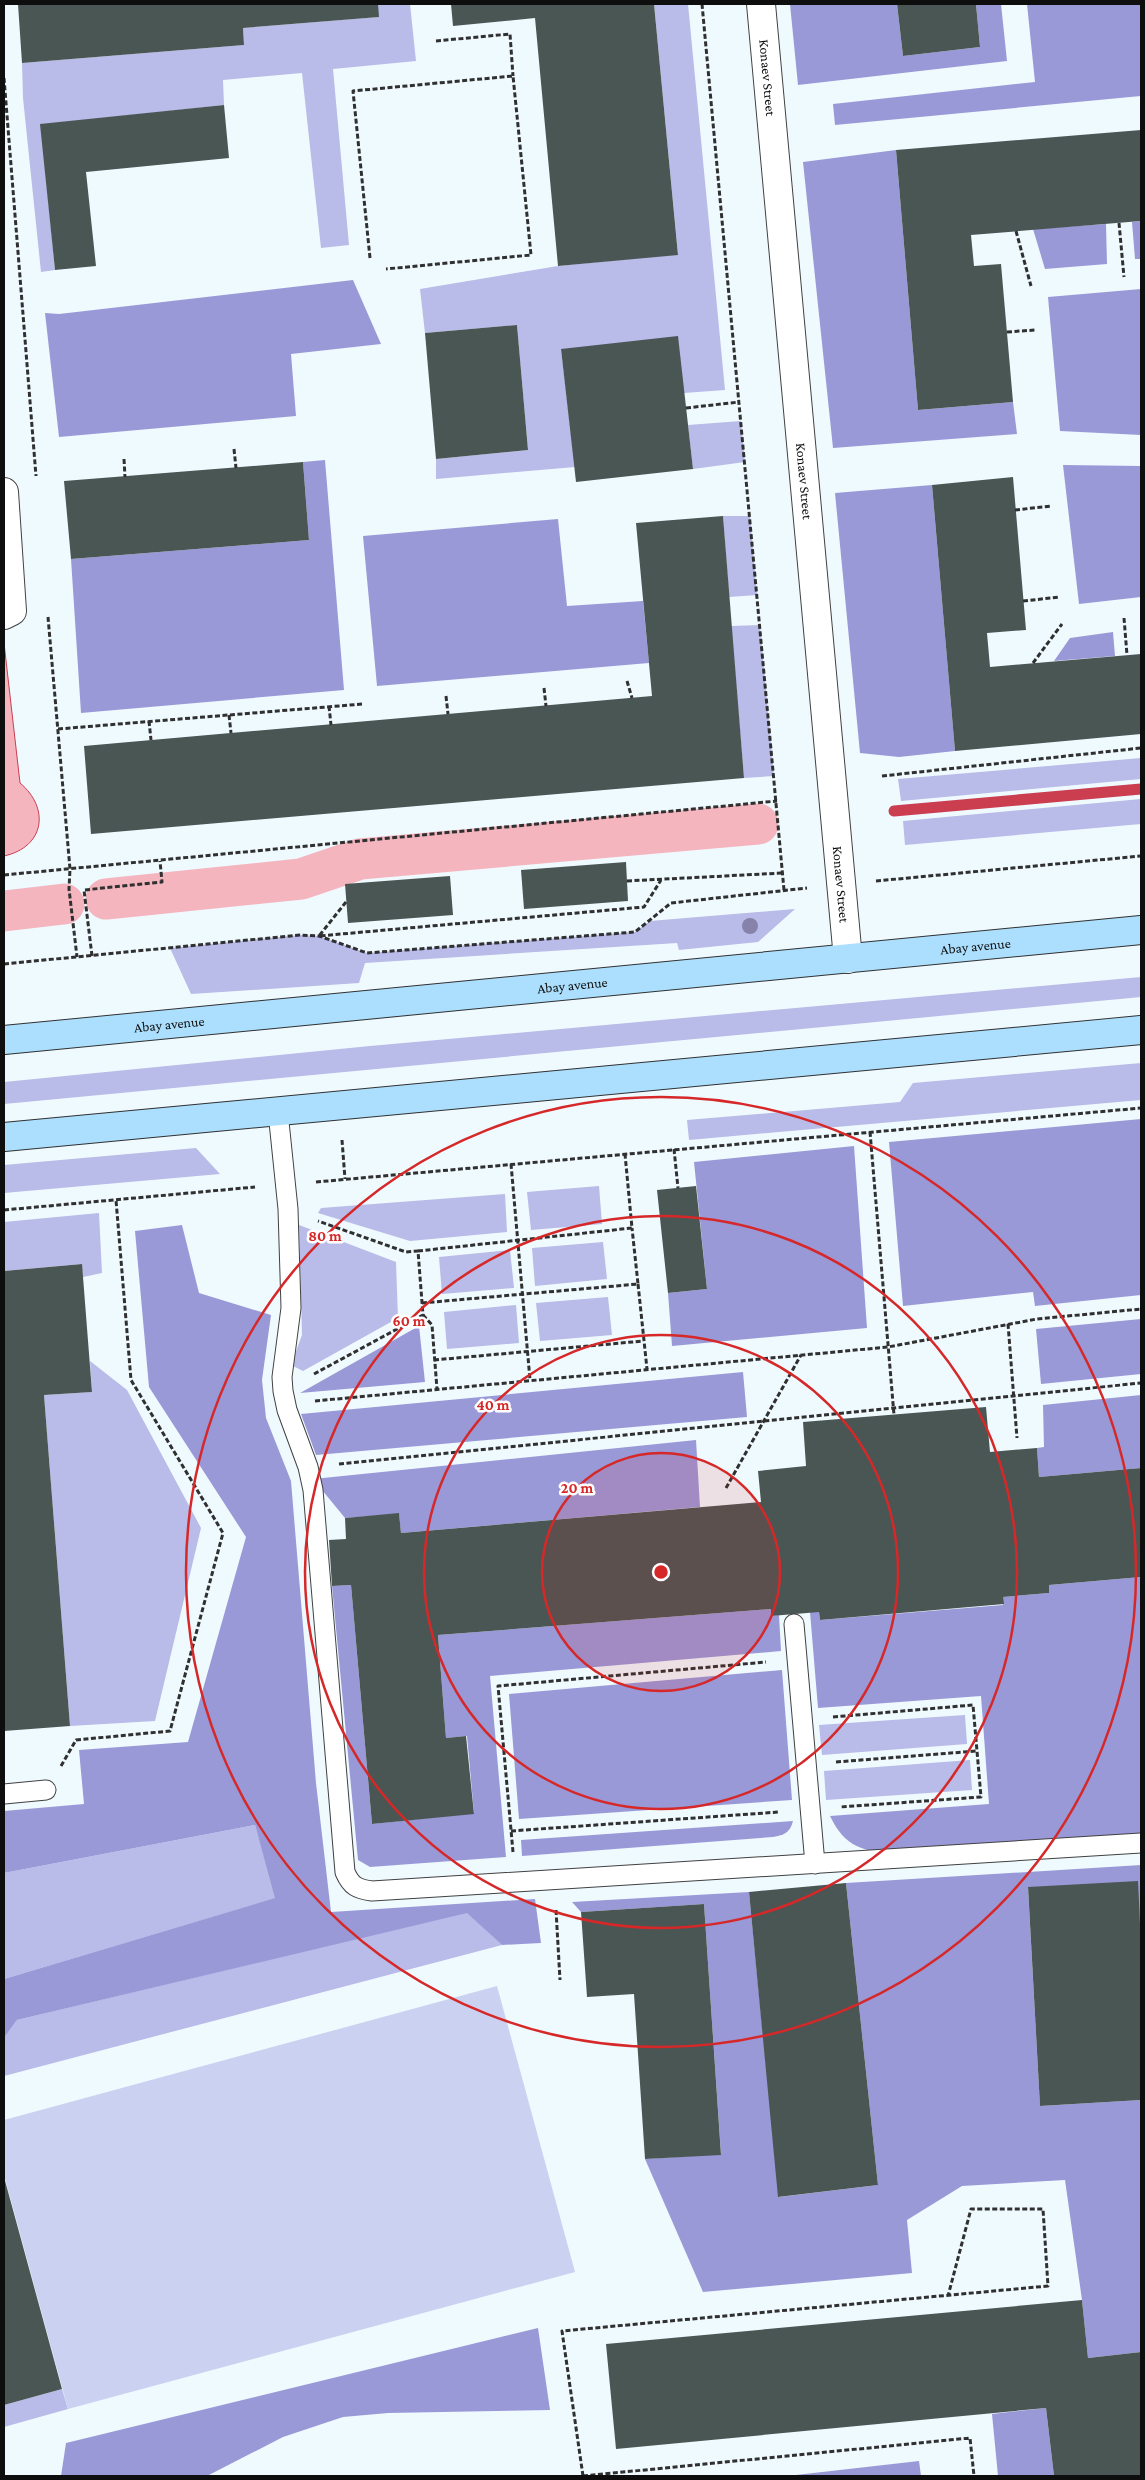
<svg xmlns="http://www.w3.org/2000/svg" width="1145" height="2480" font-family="'Crimson Pro',serif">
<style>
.green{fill:#b9bbe8}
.forest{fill:#9a99d8}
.pitch{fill:#cbd1f0}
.water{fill:#f4b5bf;stroke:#ca3e50}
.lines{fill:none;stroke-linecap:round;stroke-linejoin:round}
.stream{stroke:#ca3e50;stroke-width:11}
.canal{stroke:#f4b5bf;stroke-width:41}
.building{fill:#4a5654}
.service-casing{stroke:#414141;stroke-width:21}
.minor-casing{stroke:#414141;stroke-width:30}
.tertiary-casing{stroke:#414141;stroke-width:30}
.secondary-casing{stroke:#303030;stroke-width:30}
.path{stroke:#303030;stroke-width:3;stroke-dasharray:5 2.5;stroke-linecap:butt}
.service{stroke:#fff;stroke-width:19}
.minor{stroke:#fff;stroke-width:28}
.tertiary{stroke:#fff;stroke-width:28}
.secondary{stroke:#acdffd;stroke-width:28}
.tree{fill:#8782aa}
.ring{fill:none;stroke:#d62828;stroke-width:2.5}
.labels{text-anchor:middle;stroke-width:5;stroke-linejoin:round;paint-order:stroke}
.street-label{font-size:14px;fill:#0e0e0e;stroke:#fff}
.centre{fill:#d62828;stroke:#fff;stroke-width:2.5}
.ring-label{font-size:15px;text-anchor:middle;font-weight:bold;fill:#d62828;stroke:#fff;stroke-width:5;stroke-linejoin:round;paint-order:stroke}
</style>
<rect width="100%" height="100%" fill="#effaff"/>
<g class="green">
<path d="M378,4H410L416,61L333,69L349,245L321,248L302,73L223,80L224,105L41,125L55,270L41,272L23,98L22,63L244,45L243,28L378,17Z"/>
<path d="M654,4H688L725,390L684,393L561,349L575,467L436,479V459L528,450L517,325L425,333L420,289L558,266L678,254Z"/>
<path d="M741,421L745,462L693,469L688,425Z"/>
<path d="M723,516H750L757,595L729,597Z"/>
<path d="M760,625L774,776L744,778L731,626Z"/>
<path d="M1141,758V779L901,801L898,779Z"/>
<path d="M1141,799V824L905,845L903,821Z"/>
<path d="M795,909L758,942L679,950L677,943L365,963L359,983L191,994L170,948L300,935L319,936L367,953L635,932L650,921Z"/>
<path d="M1141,977V997L4,1104V1082L370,1046Z"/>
<path d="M1141,1063V1100L689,1140L687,1120L900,1102L913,1083Z"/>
<path d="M196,1148L220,1174L4,1193V1165Z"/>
<path d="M599,1186L602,1224L531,1230L527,1192Z"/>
<path d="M505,1194L507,1232L410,1241L318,1213L321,1208Z"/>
<path d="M99,1213L102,1273L83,1277L81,1264L4,1271V1222Z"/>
<path d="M299,1225L396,1262L398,1318L303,1371L291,1365L302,1335Z"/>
<path d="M603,1242L607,1279L535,1286L532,1248Z"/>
<path d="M510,1250L514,1288L442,1294L439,1257Z"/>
<path d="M608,1297L612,1335L540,1341L536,1303Z"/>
<path d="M516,1305L519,1343L447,1349L444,1312Z"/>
<path d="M90,1361L127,1390L201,1528L155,1721L70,1726L44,1395L92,1392Z"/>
<path d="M965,1715L967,1744L822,1755L819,1725Z"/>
<path d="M970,1760L972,1790L826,1800L824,1771Z"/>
<path d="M255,1825L276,1898L4,1979V1873Z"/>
<path d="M467,1912L502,1945L4,2076V2038L17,2020Z"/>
<path d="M62,2389L68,2409L4,2427V2405Z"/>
</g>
<g class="forest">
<path d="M790,4H897L903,56L980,47L976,4H1001L1007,61L798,85Z"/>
<path d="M1027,4H1141V96L835,125L833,104L1035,82Z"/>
<path d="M896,150L918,410L1013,402L1017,434L833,448L803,162Z"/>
<path d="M1141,221V259H1135L1132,222Z"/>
<path d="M1106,224L1107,264L1045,269L1033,229Z"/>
<path d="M353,280L381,344L291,354L296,416L59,437L45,313L59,314Z"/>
<path d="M1141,289V435L1060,431L1048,297Z"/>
<path d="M325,460L344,690L81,713L71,559L309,540L303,462Z"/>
<path d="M1063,465L1141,466V597L1079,604Z"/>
<path d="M932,485L955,751L899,757L860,753L835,493Z"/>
<path d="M558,519L567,606L643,601L649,663L377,686L363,536Z"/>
<path d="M1113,632L1115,656L1054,661L1070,638Z"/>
<path d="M1141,1119V1295L1035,1306L1033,1292L903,1306L889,1142Z"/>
<path d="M854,1146L867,1328L672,1346L668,1293L707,1289L694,1162Z"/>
<path d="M182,1225L199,1293L271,1315L262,1380L266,1418L291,1481L316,1783L331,1912L535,1899L541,1943L502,1945L467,1913L17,2020L4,2038V1979L275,1898L255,1825L4,1873V1811L84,1804L79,1750L188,1742L246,1537L149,1387L135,1231Z"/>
<path d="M1141,1319V1374L1041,1384L1036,1329Z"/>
<path d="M419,1326L425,1382L300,1393Z"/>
<path d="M743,1372L747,1417L316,1455L301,1414Z"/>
<path d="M1141,1395V1468L1039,1477L1037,1448L1044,1447L1043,1405Z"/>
<path d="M696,1440L700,1507L401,1533L399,1514L345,1518L313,1479Z"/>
<path d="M1141,1577V1834L896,1856C862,1849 846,1849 830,1816L989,1804L981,1696L818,1708L810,1612H819L820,1620L1003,1605V1597L1049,1593V1585Z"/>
<path d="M351,1585L372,1824L474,1813L467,1736L446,1738L438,1635L771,1609V1616L779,1615L781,1651L490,1676L506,1857L370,1867L358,1860L332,1586Z"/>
<path d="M782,1670L792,1800L519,1819L509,1694Z"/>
<path d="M793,1821C790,1833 784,1835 773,1837L522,1856L521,1840Z"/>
<path d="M1141,1865V1945L1137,1882L1028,1888L1040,2106L1141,2100V2352L1088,2358L1082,2300L1065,2180L962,2186L907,2220L912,2273L703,2292L645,2159L721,2154L704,1904L581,1912L572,1902L749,1892L779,2197L878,2185L846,1883Z"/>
<path d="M538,2328L550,2410L388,2413L343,2417L283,2437L207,2476H61L66,2443Z"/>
<path d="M1046,2408L1054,2476H998L992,2414Z"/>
<path d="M919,2461L921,2476H787Z"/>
</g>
<path class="pitch" d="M497,1986L575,2272L68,2409L4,2175V2120Z"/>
<path class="water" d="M4,643L20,783C50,808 45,847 4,856Z"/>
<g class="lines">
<path class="stream" d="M894,811L1141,789"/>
<g class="canal">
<path d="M106,899L301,879L360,859L758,824"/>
<path d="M4,911L64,904"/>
</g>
</g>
<g class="building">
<path d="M18,4H378L379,17L243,28L244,45L22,63Z"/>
<path d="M451,4H654L678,255L558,266L535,18L453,26Z"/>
<path d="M897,4H976L980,47L903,56Z"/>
<path d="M224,105L229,158L86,172L96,266L55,270L40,124Z"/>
<path d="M1141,130V221L971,235L974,266L1001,264L1013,402L918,410L896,150Z"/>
<path d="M517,325L528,450L436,459L425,333Z"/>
<path d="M678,336L693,469L576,482L561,349Z"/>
<path d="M303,462L309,540L71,559L64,481Z"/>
<path d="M1013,477L1026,630L987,633L990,667L1141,654V734L955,751L932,485Z"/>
<path d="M723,516L744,778L91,834L84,746L652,696L636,523Z"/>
<path d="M626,862L628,901L524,909L521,870Z"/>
<path d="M450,876L453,915L348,923L345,884Z"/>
<path d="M696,1186L707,1289L668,1293L657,1190Z"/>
<path d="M82,1264L92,1392L44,1395L70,1726L4,1731V1271Z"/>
<path d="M986,1407L990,1452L1037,1448L1039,1477L1141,1468V1577L1049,1585V1593L1003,1597L1004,1604L820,1620L819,1612L771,1616V1609L438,1635L446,1738L466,1736L474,1814L372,1824L351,1585L332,1586L329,1540L346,1539L345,1518L399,1513L401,1533L761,1502L758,1471L806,1466L803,1422Z"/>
<path d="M1138,1881L1141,1945V2100L1040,2106L1028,1887Z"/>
<path d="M846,1883L878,2185L778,2197L749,1892Z"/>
<path d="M704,1904L721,2155L645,2159L634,1994L587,1997L581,1912Z"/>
<path d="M4,2177L62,2389L4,2405Z"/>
<path d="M1082,2300L1088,2358L1141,2352V2476H1054L1046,2408L616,2449L606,2344Z"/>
</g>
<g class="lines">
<g class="service-casing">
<g id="service">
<path d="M278,1112L288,1209L291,1308L282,1377L283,1391L287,1410L308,1467L313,1490L345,1872C351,1886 357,1889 372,1891L1141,1843"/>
<path d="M794,1624L815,1864"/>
<path d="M4,1794L46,1790"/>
</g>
</g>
<g class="minor-casing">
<path id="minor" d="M4,492L12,611L4,615"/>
</g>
<g class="tertiary-casing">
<g id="tertiary">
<path id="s1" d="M761,4L848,959"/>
</g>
</g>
<g class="secondary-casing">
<g id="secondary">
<path id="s2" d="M4,1040L1141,930"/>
<path d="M4,1137L1141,1030"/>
</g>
</g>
<g class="path">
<path d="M702,4L784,890"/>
<path d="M436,41L510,34L513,76"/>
<path d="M4,78L36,476"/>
<path d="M1119,223L1124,277"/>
<path d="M1016,231L1031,286"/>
<path d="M370,258L353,91L513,76L531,255L386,269"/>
<path d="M1007,332L1035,330"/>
<path d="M686,408L739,402"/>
<path d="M234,449L236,468"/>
<path d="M124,459L125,477"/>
<path d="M1015,510L1051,506"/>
<path d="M1023,601L1060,597"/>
<path d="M48,617L70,869L69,889L77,957"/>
<path d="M1124,618L1127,655"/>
<path d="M1033,663L1062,624"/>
<path d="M627,681L632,698"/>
<path d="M544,688L546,706"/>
<path d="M446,696L448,714"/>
<path d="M329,706L331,725"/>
<path d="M229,715L231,733"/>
<path d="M149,721L151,740"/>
<path d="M58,729L363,704"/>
<path d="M882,776L1141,748"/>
<path d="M4,875L777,801"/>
<path d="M627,881L783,873"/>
<path d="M876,881L1141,856"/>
<path d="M346,902L319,936L644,907L661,880"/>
<path d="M92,956L84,890L162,882L160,861"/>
<path d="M4,964L300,935L319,936L367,953L635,932L671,903L807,888"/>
<path d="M870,1132L894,1415"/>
<path d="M342,1140L345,1179"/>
<path d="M674,1149L678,1188"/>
<path d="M511,1164L530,1380"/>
<path d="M316,1182L1141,1108"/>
<path d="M4,1210L255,1187"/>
<path d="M418,1251L632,1228L625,1154"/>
<path d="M638,1284L647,1369"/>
<path d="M422,1303L638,1284L632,1228"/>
<path d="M423,1315L432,1325L437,1389"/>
<path d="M1008,1324L1017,1438"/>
<path d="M434,1360L643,1341"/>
<path d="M314,1374L423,1315L418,1251L406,1252L318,1221"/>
<path d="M315,1401L888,1347L1037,1319L1141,1309"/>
<path d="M339,1464L1141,1383"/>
<path d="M726,1488L801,1355"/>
<path d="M833,1717L973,1705L981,1797L840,1807"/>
<path d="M836,1762L977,1751"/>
<path d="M61,1766L76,1740L170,1731L223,1533L131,1380L116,1200"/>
<path d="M511,1831L779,1812"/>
<path d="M513,1852L498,1686L766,1662"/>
<path d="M556,1910L560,1980"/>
<path d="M583,2476L562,2331L1048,2286L1043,2209H971L948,2296"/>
<path d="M583,2476L970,2438L974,2476"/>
</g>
<use href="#service" class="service"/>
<use href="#minor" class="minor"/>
<use href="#tertiary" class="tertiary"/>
<use href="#secondary" class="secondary"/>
</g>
<circle class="tree" cx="750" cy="926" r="8"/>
<circle cx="661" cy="1572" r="119" fill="#d62828" fill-opacity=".12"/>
<g class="ring">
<circle cx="661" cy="1572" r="119"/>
<circle cx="661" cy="1572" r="237"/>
<circle cx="661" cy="1572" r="356"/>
<circle cx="661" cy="1572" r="475"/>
</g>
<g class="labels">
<g class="street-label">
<text dy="5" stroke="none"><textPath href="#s1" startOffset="74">Konaev Street</textPath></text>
<text dy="5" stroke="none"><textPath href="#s1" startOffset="479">Konaev Street</textPath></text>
<text dy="5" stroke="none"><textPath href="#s1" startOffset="884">Konaev Street</textPath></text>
<text dy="5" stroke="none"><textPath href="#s2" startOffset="976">Abay avenue</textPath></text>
<text dy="5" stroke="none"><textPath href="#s2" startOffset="571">Abay avenue</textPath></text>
<text dy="5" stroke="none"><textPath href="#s2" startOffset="166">Abay avenue</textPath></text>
</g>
</g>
<circle cx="661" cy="1572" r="8" class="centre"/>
<g class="ring-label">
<text x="325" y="1241">80 m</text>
<text x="409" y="1326">60 m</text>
<text x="493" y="1410">40 m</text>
<text x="577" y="1493">20 m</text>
</g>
<rect width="1145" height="2480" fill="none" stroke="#0e0e0e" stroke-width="10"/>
</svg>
